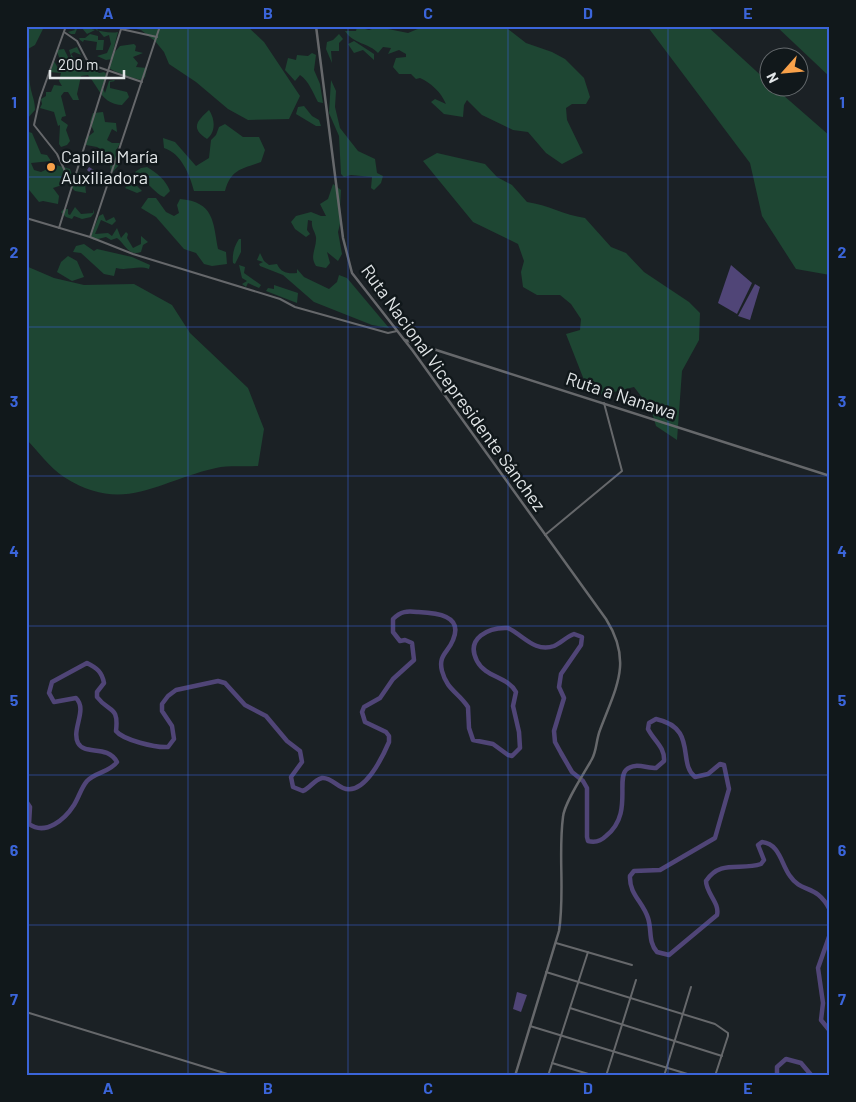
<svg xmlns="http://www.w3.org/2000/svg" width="856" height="1102" font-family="Barlow,sans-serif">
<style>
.green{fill:#1e4633}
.water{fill:#504577}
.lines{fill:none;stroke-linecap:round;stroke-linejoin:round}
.river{stroke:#504577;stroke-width:4.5}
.minor{stroke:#66686b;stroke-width:2}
.tertiary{stroke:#66686b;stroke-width:2.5}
.grid{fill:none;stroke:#3b65da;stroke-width:1;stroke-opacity:0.55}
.poi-dot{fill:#f8a14a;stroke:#11181b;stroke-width:2}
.labels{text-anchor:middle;stroke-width:5;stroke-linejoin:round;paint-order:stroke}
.poi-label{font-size:18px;fill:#e2e6e8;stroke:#11181b;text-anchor:start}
.street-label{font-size:18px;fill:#e2e6e8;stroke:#11181b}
.neatline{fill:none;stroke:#3b65da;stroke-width:2}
.grid-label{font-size:16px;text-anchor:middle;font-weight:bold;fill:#3b65da}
</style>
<rect width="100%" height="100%" fill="#1b2125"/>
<g class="green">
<path d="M26,26L44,27L35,45L28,49C31,63 28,77 31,90C33,98 35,102 35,110L27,119Z"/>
<path d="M72,26C87,26 106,35 118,32L112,55L120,46L134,44L136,46L135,51L143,53L133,57L138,63L136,67L147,68L145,77L141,80C135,79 114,72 109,68L112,59L106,60L97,56L107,53L111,44L109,35L104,37L97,29L87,34L81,27L77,29L75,34H71L68,32L75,30Z"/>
<path d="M121,26H247L264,42L300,96L289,119L248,120L228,109L196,82L169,64L164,52L155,41L141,30Z"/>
<path d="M425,26H504L526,43L552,52L565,59L584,78L590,97L586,104H572L566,108L567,120L583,153L562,164L546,153L528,132L513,130L482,115L467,100L464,105L463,117L444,114L431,102L435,99L446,104C441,92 431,83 420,78L416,79L411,74H399L393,67L396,58L406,57V54L399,50L388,54L391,48L383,47L378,53C369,43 353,44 345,31H356L357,27L369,30L378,27L408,33Z"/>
<path d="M647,26H707L768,82V88H775L830,136V275L796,269L762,216L750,163Z"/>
<path d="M776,26H830V77Z"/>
<path d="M90,34L98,36V40H104L103,50H96L97,42L84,40L83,42L80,40L79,38H85Z"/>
<path d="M339,34L343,39L339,43V51H331L332,63L326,49L327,42L333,40Z"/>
<path d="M354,41L374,54V60L363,50L354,53L348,44Z"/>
<path d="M77,47L81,55L74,52L71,54L75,60H84L76,71L86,72L94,69L99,73L104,72L108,75L102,86L105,93L109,81L114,80L115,81L110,82V88L127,92L129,97L122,105C102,104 100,89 88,75L81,76L77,94L79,100H73L68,92H64L61,96L66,116L62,117L61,120L68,125L66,130L70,141L67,145L61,147L59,144L60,125L58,126L54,112L40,108L42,104L41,99L46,96V92H51L54,85L62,86L59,81L61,73L49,72L54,61L59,70L64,68L56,50L64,49L69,59L71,56L69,50Z"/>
<path d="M312,53L316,55L314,70L320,84L323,103L318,102C313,93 309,81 300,75L295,81L285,70L288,58L296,60L297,55L308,56Z"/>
<path d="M331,80L336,91L335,107L340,128L358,151L375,159L377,173L383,176L381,183L374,190L371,188L372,177L351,175L344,177L341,174L339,136L329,113Z"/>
<path d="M304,106L312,116L319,120L321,126H316L296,114L298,107Z"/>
<path d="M209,110C215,119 216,132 207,139C190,128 197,121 209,110Z"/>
<path d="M103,112L105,122L116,123L117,132L112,129L107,140L112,143H120L117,149H119L120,162H116L119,165L111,174L109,154L97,147L86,145L85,139L94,132L90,122L93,113Z"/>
<path d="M225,124L243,137H259L265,150L261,162C242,169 231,169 225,191H194C190,175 181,153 164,148L163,138L175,142L196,166L209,158L211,140L216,135L219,127Z"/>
<path d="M26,131L32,133L41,154L47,155L51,161L31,163L34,170L41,172L56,165L70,169L72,175L68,183L53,188L59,196L58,204L43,201L39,202L26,186Z"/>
<path d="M437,153L485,164L497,177L512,185L527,202C548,205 564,215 585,218L611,247L626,253L644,272L689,302L700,313L699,340L682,371L677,440L656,426L651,409L634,387L602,395L584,380L566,334L580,330L581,319L571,304L560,295H537L523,287L521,272L524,261L518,244L473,222L423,161Z"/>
<path d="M147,167C158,174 165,179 170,191L164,197C155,194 149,182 137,176L135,172L141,168Z"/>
<path d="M78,172L83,178L88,179L85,184L86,193L75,191L71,187L76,183L75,175Z"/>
<path d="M131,180L142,191L137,193L125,188Z"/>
<path d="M333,184L341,190L340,207L341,220L338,232L342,254L338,261L327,252L330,263L326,268L316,266C309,256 317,248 316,237C315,231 311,228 312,221L308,220L307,230L310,234L306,237L295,229L291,222L296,216L311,212L321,216H326L320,204L328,199Z"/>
<path d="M148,198H156L166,212L174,216L179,213L177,205L180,199C214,202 213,221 218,249L226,252L227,264L212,266L204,264L196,253L184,249L156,217L141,208Z"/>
<path d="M75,207L81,214L93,213V209L94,213L91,217L82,219L74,216L72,219L66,217L61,212L64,209H68V214L70,215Z"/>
<path d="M103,214L106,221L114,217L116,221L112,225L101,220L95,234L108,233L112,236L117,228L121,238L126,232L128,234L127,238L133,248L141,244V236L148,242L143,245L141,252C129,257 125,244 117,238L111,240L106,237L94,240L90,238L99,216Z"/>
<path d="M239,239H241V252L235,264L233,263C232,255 234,246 239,239Z"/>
<path d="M84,244L94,251L97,249L132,257L150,265L149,269C138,265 128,271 116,268L114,276L104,274L81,253L73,252L76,246Z"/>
<path d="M260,253L264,261L269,265L277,264C281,273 288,274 297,273V269L304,277L329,289L337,282L339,275L347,278L389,328L372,325L314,302L283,275L260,266L259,264L263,262L257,260Z"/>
<path d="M68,256L77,261L84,277L72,281L57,272L61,262Z"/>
<path d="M239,265L245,267L244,273L261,285L259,288L248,283L246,287L242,284L247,281L242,278Z"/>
<path d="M26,266L54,278L84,285L134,284L172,305L190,333L248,388L264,429L258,466C244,467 229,465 216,468C157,481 124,515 64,477C50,468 38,451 26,439Z"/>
<path d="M274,285L298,293L297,303L266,291L268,288L274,289Z"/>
</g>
<g class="water">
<path d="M89,167L107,178V182L96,178L87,170Z"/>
<path d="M731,265L752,283L737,314L718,303Z"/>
<path d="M755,284L760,287L750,320L738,316Z"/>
<path d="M517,992L527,995L521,1012L513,1009Z"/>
</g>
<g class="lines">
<g class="river">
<path d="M26,801L30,807L29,824C46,836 65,819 74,805C79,797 81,788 87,781C96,772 110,772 117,762C107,744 85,756 78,743C71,729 88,710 76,698L54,702L49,693L52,682L87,663C97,668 102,672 104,683L97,692V697C109,713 119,705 116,731C123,740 156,748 168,747L174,739L172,726L162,711V704L168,696L176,690L218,681L225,683L245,705L266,716L287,741L300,751L302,762L291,777L293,787L303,791C310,788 314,780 322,778C330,777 336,785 343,788C364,797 383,756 389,742V736L386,732L365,722L362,712L364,707L380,698L393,679L414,660L412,643L405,640L400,641L393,632V619C401,611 407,611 417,612C434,613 464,614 453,640C448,653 438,655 442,671C447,690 458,692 468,707L469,728L473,740L493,744L508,755L512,756L520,748L519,732L513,706L516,692C507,676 486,678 477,661C465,638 489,627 508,628C523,635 535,653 554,646C561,643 566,637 574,634L582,637L581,645L561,674L559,687L564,698L554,731L555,742L561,753L572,772L583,781L587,788V837L588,841C596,843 601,841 606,836C633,815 616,780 626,770C634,762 646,768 656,768L664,761C665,747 654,741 648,729L649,723L656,719C698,728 677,763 695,777L708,774L720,764L724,765L729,789L715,838L660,870L634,871L630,876C629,894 643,902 648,918C652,930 648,942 657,952L669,955L717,915C720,903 706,893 706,881C720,859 741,871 761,864L764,860L758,845L762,842C780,844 781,864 790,876C802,894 816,883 830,910"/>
<path d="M830,934L818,968L823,1003L821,1020L830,1031"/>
<path d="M777,1076V1067L786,1059L801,1063L812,1076"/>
</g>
<g class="minor">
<path d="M66,26L40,98L34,125L57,154L72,186"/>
<path d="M121,29L157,37"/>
<path d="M64,32L77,41L89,64L142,82"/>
<path d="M26,218L90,237L133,254L280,299L295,307L388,333L397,331"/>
<path d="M59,228L122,26"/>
<path d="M90,237L160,26"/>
<path d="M545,535L622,471L604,403"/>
<path d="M556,943L632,965"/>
<path d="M546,972L715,1024L728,1033V1036L715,1076"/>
<path d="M570,1008L722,1056"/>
<path d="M26,1012L234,1076"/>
<path d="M530,1026L694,1076"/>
<path d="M552,1063L595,1076"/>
<path d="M548,1076L588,952"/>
<path d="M606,1076L636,980"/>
<path d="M664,1076L691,987"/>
</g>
<g class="tertiary">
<path d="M316,26L343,238L352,273L413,351L606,619C633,662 616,687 600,730C596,740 597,750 592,759C585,772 564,803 563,817C558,854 565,893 559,931L515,1076"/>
<path d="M405,340L830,476"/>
</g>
</g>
<path class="grid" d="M188,26V1076M348,26V1076M508,26V1076M668,26V1076M26,177H830M26,327H830M26,476H830M26,626H830M26,775H830M26,925H830"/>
<circle class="poi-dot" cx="51" cy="167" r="5"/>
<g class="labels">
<g class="poi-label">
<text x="61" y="163">Capilla María<tspan x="61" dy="21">Auxiliadora</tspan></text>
</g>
<g class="street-label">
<text transform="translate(453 388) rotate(54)" y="6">Ruta Nacional Vicepresidente Sánchez</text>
<text transform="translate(621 396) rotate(18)" y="6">Ruta a Nanawa</text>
</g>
</g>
<rect width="856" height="1102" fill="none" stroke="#11181b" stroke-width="55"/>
<g transform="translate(784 72) rotate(243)"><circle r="24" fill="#11181b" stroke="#656a6d"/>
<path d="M0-4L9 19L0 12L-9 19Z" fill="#f8a14a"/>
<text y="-8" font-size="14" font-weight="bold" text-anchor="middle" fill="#e2e6e8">N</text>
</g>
<path d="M50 70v8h74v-8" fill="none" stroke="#e2e6e8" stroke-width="2.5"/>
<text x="58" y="70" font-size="15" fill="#e2e6e8" stroke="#11181b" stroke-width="4" paint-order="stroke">200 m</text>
<rect x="28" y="28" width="800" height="1046" class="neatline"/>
<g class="grid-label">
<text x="108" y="19">A</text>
<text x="268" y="19">B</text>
<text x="428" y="19">C</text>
<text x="588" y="19">D</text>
<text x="748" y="19">E</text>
<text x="14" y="108">1</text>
<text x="842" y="108">1</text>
<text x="14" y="258">2</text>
<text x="842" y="258">2</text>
<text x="14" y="407">3</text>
<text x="842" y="407">3</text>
<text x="14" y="557">4</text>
<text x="842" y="557">4</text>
<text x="14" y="706">5</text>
<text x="842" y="706">5</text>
<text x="14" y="856">6</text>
<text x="842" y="856">6</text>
<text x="14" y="1005">7</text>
<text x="842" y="1005">7</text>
<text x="108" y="1094">A</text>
<text x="268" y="1094">B</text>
<text x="428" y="1094">C</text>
<text x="588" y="1094">D</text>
<text x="748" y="1094">E</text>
</g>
</svg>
